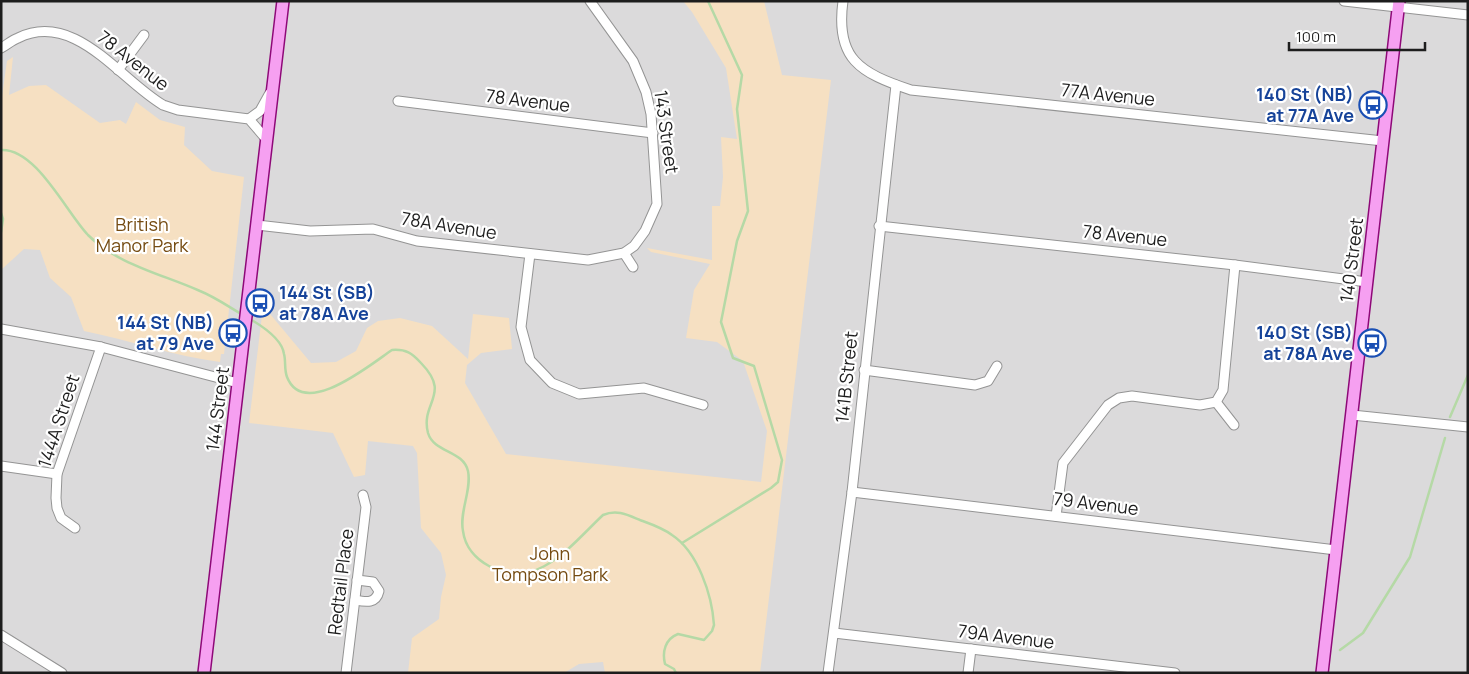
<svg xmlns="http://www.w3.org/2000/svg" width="1469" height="674" font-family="Manrope,sans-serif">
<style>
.residential{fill:#dbdadb}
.park{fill:#f6e0c2}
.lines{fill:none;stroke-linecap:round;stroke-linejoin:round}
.stream{stroke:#b5d9a6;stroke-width:2.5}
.minor-casing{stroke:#949494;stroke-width:11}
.major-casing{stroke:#8e0878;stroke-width:14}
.minor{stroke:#fff;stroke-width:9}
.major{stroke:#f6a0f1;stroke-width:11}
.labels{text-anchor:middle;stroke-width:4.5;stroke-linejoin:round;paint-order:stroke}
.street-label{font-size:18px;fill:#1d1d1d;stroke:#fff}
.transit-label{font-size:18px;font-weight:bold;fill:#164399;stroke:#fff;text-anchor:end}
.park-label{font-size:18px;fill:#754b11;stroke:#fff}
</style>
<rect width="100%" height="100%" fill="#eee4ec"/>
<rect class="residential" x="1" y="1" width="1467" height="672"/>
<g class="park">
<path d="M683,1H764L782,75L831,80L760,673H605L603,662L579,664L564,673H408L412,638L439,619L441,597L446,575L441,553L421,528L417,453L413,446L368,441L365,475L354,477L333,433L249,423L263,307L265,308L311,363L336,362L356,351L367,328L378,321L400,318L432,326L468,359L473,314L509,318L512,349L481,353L467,365L465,383L506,454L761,482L767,431L743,361L717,342L686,338L694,290L710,264L651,252L647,248L712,260V206H720L723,177L721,137L737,139L726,68L692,12Z"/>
<path d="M13,57L9,95L29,86L46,85L100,123L120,120L126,124L136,102L160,120L185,127L184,145L212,171L244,177L224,354H221L220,362C174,356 129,340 84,331L71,297L50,278L40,250L24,249L1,270V103L7,61Z"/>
</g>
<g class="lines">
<g class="stream">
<path d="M1,150C36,148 66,212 88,235C118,265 162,274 200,291C215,297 229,307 243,315"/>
<path d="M1,213L3,219L1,232"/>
<path d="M250,319C262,326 282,339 284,354C286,361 284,369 287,377C304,420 371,364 392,350C406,349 412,353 421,363C452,395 420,402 428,433C434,453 463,450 468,471C472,490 459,512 463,531C465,547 476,559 489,566C536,593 572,544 603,515C617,509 628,515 640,520C651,524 663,528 672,535C698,552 712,595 714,625L712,631L704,640L678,634C665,639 662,652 665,664L674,669L676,673"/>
<path d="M1450,417L1468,375"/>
<path d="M682,543L771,488L778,482L782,460L754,366L733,358L721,322L737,241L748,211L737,109L742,75L708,1"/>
<path d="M1340,650L1363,633L1410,557L1445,438"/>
</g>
<g class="minor-casing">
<g id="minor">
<path d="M843,1C835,59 860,73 911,90L1383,141"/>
<path d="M1344,1L1468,15"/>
<path d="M1,48C7,45 12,40 18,38C75,10 120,80 163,105L178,110L249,119L267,140"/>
<path d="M118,70L144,35"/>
<path d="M398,101L653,133"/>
<path d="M249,119L260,111L270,93"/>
<path d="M257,225L310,231L373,229L417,241L588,260L624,253L634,246L645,231L657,204L651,114L646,92L633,61L590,1"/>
<path d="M879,226L1235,265L1367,282"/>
<path d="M624,253L633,267"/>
<path d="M530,254L521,327L530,360L552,383L579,394L644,388L703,405"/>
<path d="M1,329L101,347L238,383"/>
<path d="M864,370L975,385L988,381L997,366"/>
<path d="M1216,402L1234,425"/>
<path d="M1352,415L1468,427"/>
<path d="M1,466L57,474"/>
<path d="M852,492L1336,550"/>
<path d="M1056,516L1063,463L1108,405L1119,398L1132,396L1200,405L1216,402L1223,390L1235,265"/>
<path d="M75,528L61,518L57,508L56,498L57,474L101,347"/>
<path d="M355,600C366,602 376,604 379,591L373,582L357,580"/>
<path d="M834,633L1175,673"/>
<path d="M1,635L62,673"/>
<path d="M346,673L366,507L363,495"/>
<path d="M828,673L852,492L896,85"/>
<path d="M968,673L971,649"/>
</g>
</g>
<g class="major-casing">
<g id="major">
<path d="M204,673L283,1"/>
<path d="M1322,673L1399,1"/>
</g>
</g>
<use href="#minor" class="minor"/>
<use href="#major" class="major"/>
</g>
<defs>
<g id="bus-ring" transform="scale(1.4375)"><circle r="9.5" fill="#fff" stroke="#1a4fb4" stroke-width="1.5"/><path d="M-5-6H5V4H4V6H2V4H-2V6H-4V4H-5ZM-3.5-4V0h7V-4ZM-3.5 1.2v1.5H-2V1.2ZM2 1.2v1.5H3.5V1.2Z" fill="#1a4fb4"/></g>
</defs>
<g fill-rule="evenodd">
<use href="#bus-ring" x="1373" y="105"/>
<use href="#bus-ring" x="260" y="303"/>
<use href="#bus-ring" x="233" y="333"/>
<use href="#bus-ring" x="1372" y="343"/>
</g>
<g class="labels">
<g class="street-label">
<text transform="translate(133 61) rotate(38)" y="6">78 Avenue</text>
<text transform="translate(1108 95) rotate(6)" y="6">77A Avenue</text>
<text transform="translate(528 101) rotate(7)" y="6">78 Avenue</text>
<text transform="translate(666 132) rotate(82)" y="6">143 Street</text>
<text transform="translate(449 226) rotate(9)" y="6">78A Avenue</text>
<text transform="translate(1125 236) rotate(6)" y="6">78 Avenue</text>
<text transform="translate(1352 260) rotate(-83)" y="6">140 Street</text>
<text transform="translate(847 377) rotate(-84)" y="6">141B Street</text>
<text transform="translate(218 409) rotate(-83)" y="6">144 Street</text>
<text transform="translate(59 421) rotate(-72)" y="6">144A Street</text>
<text transform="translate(1096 504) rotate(7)" y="6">79 Avenue</text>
<text transform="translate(341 582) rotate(-83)" y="6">Redtail Place</text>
<text transform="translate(1006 637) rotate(7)" y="6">79A Avenue</text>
</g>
<g class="transit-label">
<text x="1354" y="101">140 St (NB)<tspan x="1354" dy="21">at 77A Ave</tspan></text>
<text x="279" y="299" text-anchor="start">144 St (SB)<tspan x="279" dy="21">at 78A Ave</tspan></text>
<text x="214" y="329">144 St (NB)<tspan x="214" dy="21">at 79 Ave</tspan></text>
<text x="1353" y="339">140 St (SB)<tspan x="1353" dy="21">at 78A Ave</tspan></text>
</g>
<g class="park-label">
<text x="142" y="231">British<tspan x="142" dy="21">Manor Park</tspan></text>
<text x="550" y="560">John<tspan x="550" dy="21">Tompson Park</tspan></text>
</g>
</g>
<rect width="1469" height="674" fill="none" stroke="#1d1d1d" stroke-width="5"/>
<path d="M1289 42v8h136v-8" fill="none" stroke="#1d1d1d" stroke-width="2.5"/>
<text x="1296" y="42" font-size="15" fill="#1d1d1d" stroke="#ffffff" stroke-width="4" paint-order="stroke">100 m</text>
</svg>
